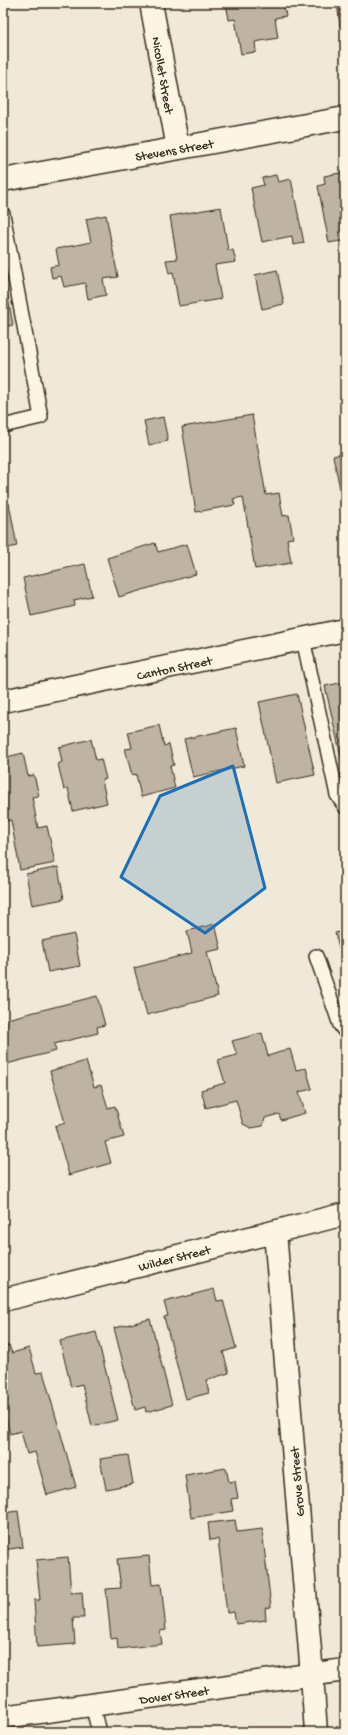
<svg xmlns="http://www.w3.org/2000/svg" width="348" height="1735" font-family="'Gochi Hand',sans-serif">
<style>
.building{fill:#beb3a4;stroke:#3b2a1e}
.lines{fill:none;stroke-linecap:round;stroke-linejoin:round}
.lane-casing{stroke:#3b2a1e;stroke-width:16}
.street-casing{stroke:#3b2a1e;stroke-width:25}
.secondary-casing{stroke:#3b2a1e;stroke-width:25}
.lane{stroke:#fcf5e5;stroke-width:13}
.street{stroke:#fcf5e5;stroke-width:22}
.secondary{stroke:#fcf5e5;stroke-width:22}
.marked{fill:#1f6fb2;fill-opacity:0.2;stroke:#1f6fb2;stroke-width:3;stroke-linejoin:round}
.labels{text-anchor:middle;stroke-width:3;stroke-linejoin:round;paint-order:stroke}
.street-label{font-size:13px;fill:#3b2a1e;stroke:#fcf5e5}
</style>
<rect width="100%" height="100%" fill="#f0e9d9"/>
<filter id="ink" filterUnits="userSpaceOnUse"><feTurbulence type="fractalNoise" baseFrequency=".025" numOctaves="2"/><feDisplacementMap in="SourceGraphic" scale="8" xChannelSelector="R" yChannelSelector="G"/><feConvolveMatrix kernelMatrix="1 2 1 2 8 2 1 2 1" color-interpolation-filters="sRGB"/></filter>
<g filter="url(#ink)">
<g class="building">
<path d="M226,3H283L286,16L275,18L278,38L255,42L256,52L241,54L235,19L229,20Z"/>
<path d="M337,3H345V27H340Z"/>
<path d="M345,172V240L329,243L318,186L325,184L324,176Z"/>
<path d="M276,175L278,182L291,179L304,243L293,245L292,236L262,242L251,188L264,185L262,178Z"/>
<path d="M221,207L228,250H233L236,262L215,265L221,299L179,306L173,272L169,273L166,260L177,259L170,216Z"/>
<path d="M106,215L118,277L103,279L106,295L88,299L85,283L64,287L61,276L52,278L50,267L59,265L56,249L91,242L86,219Z"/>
<path d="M277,270L284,304L262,309L255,275Z"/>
<path d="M3,271L13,325L3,327Z"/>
<path d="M252,415L266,495L279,493L283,516L289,515L293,538L287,539L291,563L255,569L243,497L233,499L235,505L196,512L182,427Z"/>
<path d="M163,417L168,441L149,445L144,421Z"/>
<path d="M345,453V511L333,456Z"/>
<path d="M9,503L17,546L3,549V504Z"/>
<path d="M155,543L158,552L187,544L196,574L119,597L107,558Z"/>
<path d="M85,564L92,596L74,600L75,606L31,616L23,578Z"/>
<path d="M345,682V770H344L325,686Z"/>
<path d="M297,694L315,775L276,783L259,702Z"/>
<path d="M159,725L164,746L169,744L174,765L170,766L175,788L141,797L136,774L132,775L125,749L132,748L128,732Z"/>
<path d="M236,728L244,766L193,777L184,739Z"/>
<path d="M91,739L96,760L101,759L106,779L102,780L107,803L73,811L68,788L64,790L58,764L62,762L59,747Z"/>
<path d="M23,753L28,776L34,775L39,796L32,797L38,828L47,826L55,863L20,870L11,820L3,822V758Z"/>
<path d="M58,867L64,899L32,905L26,874Z"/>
<path d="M215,924L221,949L207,952L218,996L147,1015L134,968L192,953L187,931Z"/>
<path d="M345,931V972L335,933Z"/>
<path d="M74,934L80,966L48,972L42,941Z"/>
<path d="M97,996L105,1025L97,1027L98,1033L54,1044L56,1051L3,1065V1020Z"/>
<path d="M262,1033L268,1056L290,1049L296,1070L306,1068L312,1089L299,1092L305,1113L281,1120L279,1114L265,1118L263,1126L251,1128L243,1124L236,1100L206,1108L201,1090L225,1083L218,1060L237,1055L232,1041Z"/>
<path d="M86,1061L94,1087L101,1085L108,1108L115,1106L124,1137L105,1142L111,1163L69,1175L55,1126L65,1123L50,1071Z"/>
<path d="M214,1289L217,1301L223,1300L236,1348L223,1352L229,1373L206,1380L209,1393L186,1399L164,1317L168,1316L164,1302Z"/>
<path d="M150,1319L172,1405L146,1412L145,1407L135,1410L114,1328Z"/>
<path d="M96,1332L118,1420L92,1426L82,1384L71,1387L60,1341Z"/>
<path d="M9,1345L12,1353L29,1348L36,1373L43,1372L76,1487L47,1495L35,1452L27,1454L21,1431L10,1434L3,1407V1347Z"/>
<path d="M128,1455L133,1484L106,1489L100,1459Z"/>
<path d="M226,1468L229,1482L235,1481L238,1498L231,1499L233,1511L191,1518L185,1475Z"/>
<path d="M18,1511L23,1547L3,1550V1513Z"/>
<path d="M235,1520L237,1532L262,1529L271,1607L265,1608L266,1620L236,1624L234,1612L227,1613L218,1539L210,1540L208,1523Z"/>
<path d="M149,1556L152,1585L161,1584L166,1630L160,1631L162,1644L118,1649L117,1638L111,1639L106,1589L121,1588L117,1559Z"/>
<path d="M68,1557L71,1593L82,1592L84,1618H73L75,1644L37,1647L34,1600H40L36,1560Z"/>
</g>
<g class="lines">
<g class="lane-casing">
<g id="lane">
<path d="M3,214L41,417L3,426"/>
<path d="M303,639L337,795L345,807"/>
<path d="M316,956L340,1025L345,1032"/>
<path d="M92,1705L99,1732"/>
</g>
</g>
<g class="street-casing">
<g id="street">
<path d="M151,3L178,148"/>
<path d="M3,701L345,630"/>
<path d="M275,1232L312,1675L316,1732"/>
<path d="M3,1717L345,1670"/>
</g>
</g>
<g class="secondary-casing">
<g id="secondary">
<path d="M3,180L345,118"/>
<path d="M3,1300L345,1214"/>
</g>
</g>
<use href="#lane" class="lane"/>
<use href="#street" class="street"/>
<use href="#secondary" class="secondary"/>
</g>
</g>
<path class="marked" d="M233,766L265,888L205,933L121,877L160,796Z"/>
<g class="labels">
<g class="street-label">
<text transform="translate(164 75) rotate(80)" y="5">Nicollet Street</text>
<text transform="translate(174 149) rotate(-10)" y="5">Stevens Street</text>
<text transform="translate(174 667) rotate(-12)" y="5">Canton Street</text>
<text transform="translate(174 1257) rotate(-14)" y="5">Wilder Street</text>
<text transform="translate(296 1482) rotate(-95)" y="5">Grove Street</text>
<text transform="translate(174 1694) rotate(-8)" y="5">Dover Street</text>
</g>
</g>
<rect width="348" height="1735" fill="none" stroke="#fcf5e5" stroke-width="16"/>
<rect x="8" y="8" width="332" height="1719" fill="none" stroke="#3b2a1e" stroke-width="1.5" filter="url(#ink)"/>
</svg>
